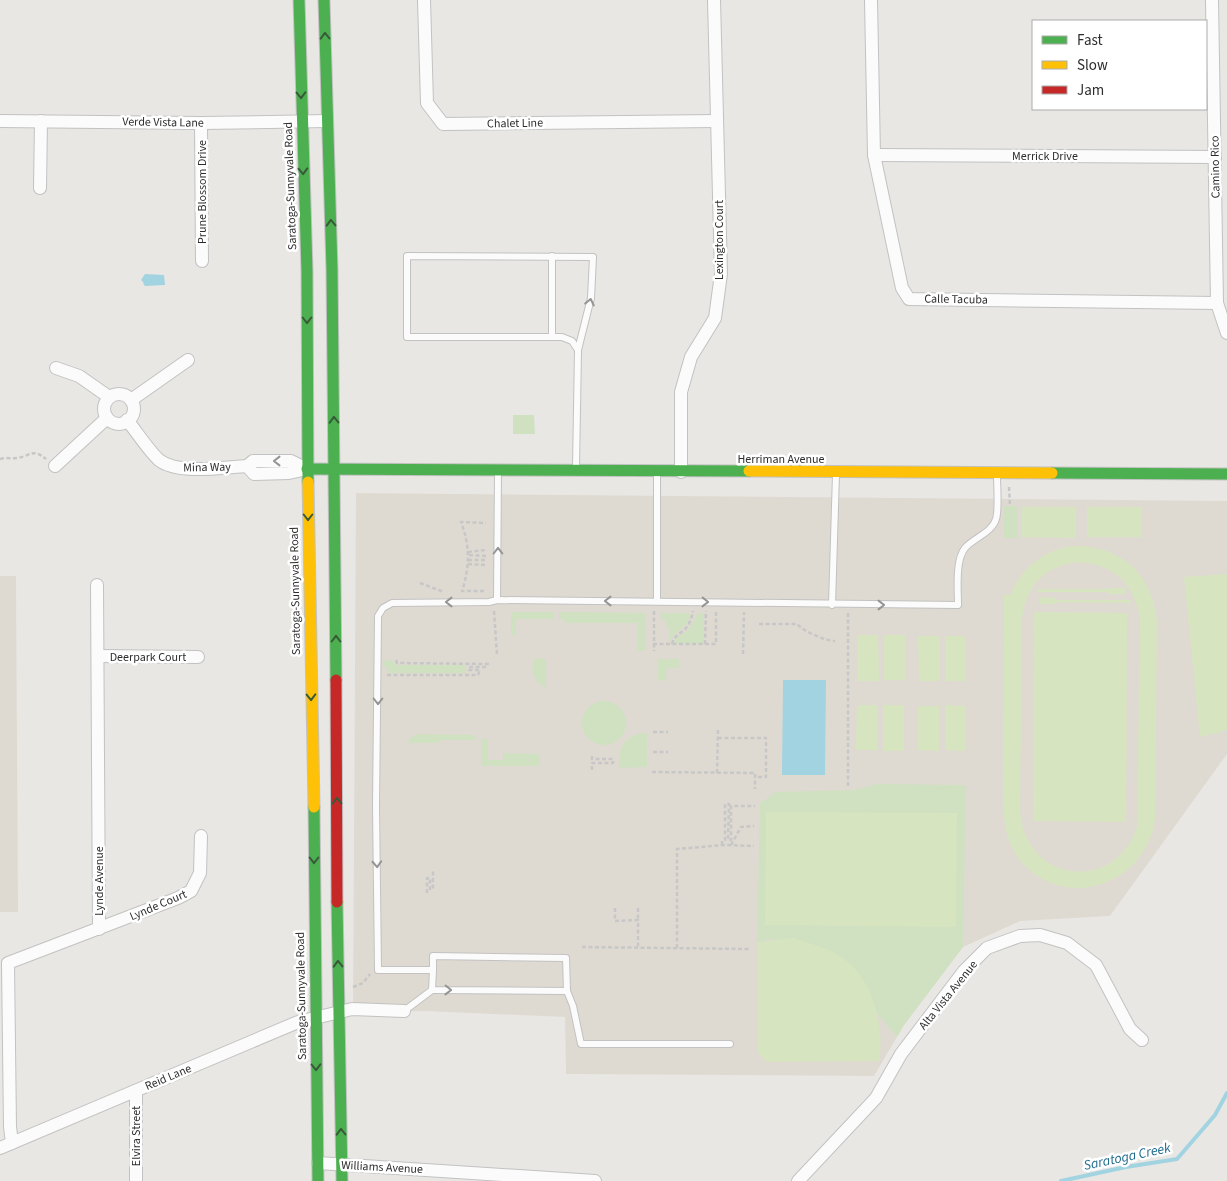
<svg xmlns="http://www.w3.org/2000/svg" width="1227" height="1181" font-family="'Source Sans 3',sans-serif">
<style>
.education{fill:#dfdad1}
.green{fill:#cfe1c1}
.pitch{fill:#d7e4c0;fill-rule:evenodd}
.water{fill:#a1d3e1}
.lines{fill:none;stroke-linecap:round;stroke-linejoin:round}
.stream{stroke:#a1d3e1;stroke-width:4}
.lane-casing{stroke:#c2c2c2;stroke-width:8}
.street-casing{stroke:#c2c2c2;stroke-width:14}
.fast-casing{stroke:#c2c2c2;stroke-width:13}
.slow-casing{stroke:#c2c2c2;stroke-width:13}
.jam-casing{stroke:#c2c2c2;stroke-width:13}
.path{stroke:#c7c7c7;stroke-width:2.5;stroke-dasharray:4 2.5;stroke-linecap:butt}
.lane{stroke:#fcfbfb;stroke-width:6}
.street{stroke:#fcfbfb;stroke-width:12}
.fast{stroke:#4caf50;stroke-width:11}
.slow{stroke:#ffc107;stroke-width:11}
.jam{stroke:#c62828;stroke-width:11}
.oneway{stroke:#385a39}
.oneway2{stroke:#949494}
.labels{text-anchor:middle;stroke-width:5;stroke-linejoin:round;paint-order:stroke}
.street-label{font-size:12px;fill:#2d2d2d;stroke:#fff}
.water-label{font-size:14px;font-style:italic;fill:#1f6b8e;stroke:#fff}
</style>
<rect width="100%" height="100%" fill="#e9e7e4"/>
<g class="education">
<path d="M356,493L1227,501V754L1110,916L1020,921L963,947L904,1025L874,1076L566,1074L565,1017L425,1011L353,1012Z"/>
<path d="M0,576H16L18,912H0Z"/>
</g>
<g class="green">
<path d="M513,415H534L535,434H513Z"/>
<rect x="1004" y="506" width="13" height="32"/>
<path d="M511,612H554V619H516V635H511Z"/>
<path d="M559,612L646,613V651H638V623H565L564,619H559Z"/>
<path d="M661,613H689L690,614C688,629 674,630 670,643H669V628L666,626L665,620H661Z"/>
<path d="M698,613H704V644L674,643L676,638L688,630Z"/>
<path d="M535,658L546,659V688C534,683 529,670 535,658Z"/>
<path d="M658,659H679V668H667L666,681L658,680Z"/>
<path d="M383,660L394,661L395,665H466V673H388V670L383,664Z"/>
<circle cx="604" cy="723" r="22"/>
<path d="M642,733H647V767L619,768C619,748 622,738 642,733Z"/>
<path d="M419,734L475,735V740H439V743H408L411,737Z"/>
<path d="M481,739H488V760H503V753L540,754V766H481Z"/>
<path d="M878,784L966,785L963,947L904,1025L897,1037L876,1012L869,991L856,970L838,955L770,939L757,942L760,803L776,792L854,790Z"/>
</g>
<g class="pitch">
<path d="M1022,507H1076V538L1021,537Z"/>
<rect x="1087" y="507" width="55" height="30"/>
<path d="M1072,546C1120,545 1152,573 1157,621L1155,819C1146,886 1063,913 1020,860C1002,838 1003,806 1003,779L1004,595H1010C1022,568 1042,551 1072,546ZM1075,562C1112,563 1131,580 1140,615L1137,827C1115,894 1026,883 1020,812L1022,618C1027,585 1042,569 1075,562Z"/>
<path d="M1227,574V730L1200,737L1184,577Z"/>
<path d="M1108,588H1125V594H1108L1107,592H1037V589H1107Z"/>
<path d="M1039,597L1056,598L1057,600H1131V603L1057,602L1056,604H1039Z"/>
<path d="M1034,612L1127,613L1126,822L1033,821Z"/>
<path d="M857,635H878L879,681H857Z"/>
<rect x="884" y="635" width="21" height="45"/>
<path d="M918,636H940V681H919Z"/>
<rect x="945" y="636" width="20" height="45"/>
<path d="M857,705H878L877,750H856Z"/>
<rect x="883" y="705" width="21" height="46"/>
<path d="M945,705L966,706L965,751L945,750Z"/>
<path d="M918,706H939V751L918,750Z"/>
<path d="M766,812L957,813L956,927L765,925Z"/>
<path d="M793,938C808,943 824,947 837,954C872,975 885,1023 879,1061L767,1062L758,1053L757,942Z"/>
</g>
<g class="water">
<path d="M145,274L164,275L165,285L145,286L143,283H144L141,280Z"/>
<path d="M783,680H826L825,775H782Z"/>
</g>
<g class="lines">
<path class="stream" d="M1061,1181L1126,1167L1177,1159L1215,1115L1227,1093"/>
<g class="lane-casing">
<g id="lane">
<path d="M552,337V256"/>
<path d="M576,467L578,350L591,298L593,257L407,256V337H562L572,341L578,350"/>
<path d="M497,600L498,471"/>
<path d="M657,601V473"/>
<path d="M832,605L836,474"/>
<path d="M433,970V956L566,958L567,991L432,990L433,970H378L376,806L378,616L383,608L392,603L489,602L497,600L958,605C958,590 955,560 965,548C973,538 992,533 996,519C999,510 997,485 997,476"/>
<path d="M567,991L573,1006L581,1044H730"/>
<path d="M404,1011L432,990"/>
</g>
</g>
<g class="street-casing">
<g id="street">
<path d="M424,0L427,103L443,124L716,121"/>
<path d="M871,0L874,155L902,288L909,299L1217,303"/>
<path d="M1212,0L1217,303L1227,333"/>
<path d="M0,121L201,123L327,121"/>
<path d="M201,123L202,261"/>
<path d="M874,155L1215,157"/>
<path d="M40,188L41,121"/>
<path d="M56,368L79,376L109,397"/>
<circle cx="119" cy="409" r="15"/>
<path d="M131,400L188,360"/>
<path d="M127,420C136,431 149,451 159,460C178,475 224,467 247,466L253,461H291L307,469"/>
<path d="M55,466L107,418"/>
<path d="M247,466L254,474L289,473L307,469"/>
<path d="M681,472V392L691,357L715,318L721,274L714,0"/>
<path d="M97,585L99,929"/>
<path d="M98,656L198,657"/>
<path d="M136,1091V1181"/>
<path d="M12,1143L10,1127L8,963L178,898L191,891L200,873L201,836"/>
<path d="M0,1148L298,1022L352,1009L404,1011"/>
<path d="M318,1163L595,1181"/>
<path d="M798,1181L876,1098L901,1054L964,971L987,948L1020,936L1040,935L1067,943L1096,965L1130,1029L1142,1040"/>
</g>
</g>
<g class="fast-casing">
<g id="fast">
<path d="M299,0L307,271L308,482"/>
<path d="M324,0L332,270L336,680"/>
<path d="M307,469L749,471"/>
<path d="M1052,473L1227,474"/>
<path d="M314,807L318,1181"/>
<path d="M337,902L342,1181"/>
</g>
</g>
<g class="slow-casing">
<g id="slow">
<path d="M749,471L1052,473"/>
<path d="M308,482L314,807"/>
</g>
</g>
<g class="jam-casing">
<path id="jam" d="M336,680L337,902"/>
</g>
<g class="path">
<path d="M0,459C6,457 11,459 16,458C31,457 31,447 46,459"/>
<path d="M1009,487L1010,506"/>
<path d="M468,552L486,550"/>
<path d="M469,555L486,556"/>
<path d="M468,560H486"/>
<path d="M468,564L485,565"/>
<path d="M420,583L444,592"/>
<path d="M484,591H462C470,567 470,545 461,522L486,523"/>
<path d="M494,611L497,655"/>
<path d="M654,611V651"/>
<path d="M759,624H797C803,631 825,641 835,641"/>
<path d="M653,644H716V611"/>
<path d="M672,644C674,635 681,634 686,628C690,623 692,617 693,611"/>
<path d="M705,644L706,611"/>
<path d="M743,654L744,612"/>
<path d="M396,660L397,663L489,664"/>
<path d="M387,675H478L480,670H469V667H487"/>
<path d="M653,732H668"/>
<path d="M718,738H766V777H755"/>
<path d="M653,752H668"/>
<path d="M592,756V759H613V763H592V771"/>
<path d="M652,772L755,773V789"/>
<path d="M717,773L718,729"/>
<path d="M848,786V613"/>
<path d="M722,845V841L725,840V804H729L728,840H731V806H755"/>
<path d="M731,845L741,827L754,826"/>
<path d="M427,893V878H430V889H433V871"/>
<path d="M615,908V921L638,920V948"/>
<path d="M638,908V920"/>
<path d="M582,947L749,949"/>
<path d="M677,948V849L724,845L754,846"/>
<path d="M353,987L363,983L370,974"/>
</g>
<use href="#lane" class="lane"/>
<use href="#street" class="street"/>
<use href="#fast" class="fast"/>
<use href="#slow" class="slow"/>
<use href="#jam" class="jam"/>
</g>
<defs><path id="oneway-chevron" d="M-2-3.5L2.5 0L-2 3.5" fill="none" stroke-width="1.6" stroke-linecap="round" stroke-linejoin="round" transform="scale(1.25)"/></defs>
<g class="oneway">
<use href="#oneway-chevron" transform="translate(325 36) rotate(-91)"/>
<use href="#oneway-chevron" transform="translate(301 95) rotate(89)"/>
<use href="#oneway-chevron" transform="translate(303 171) rotate(88)"/>
<use href="#oneway-chevron" transform="translate(331 223) rotate(-92)"/>
<use href="#oneway-chevron" transform="translate(307 320) rotate(90)"/>
<use href="#oneway-chevron" transform="translate(334 420) rotate(-91)"/>
<use href="#oneway-chevron" transform="translate(308 517) rotate(90)"/>
<use href="#oneway-chevron" transform="translate(336 639) rotate(-90)"/>
<use href="#oneway-chevron" transform="translate(311 697) rotate(89)"/>
<use href="#oneway-chevron" transform="translate(337 801) rotate(-90)"/>
<use href="#oneway-chevron" transform="translate(314 860) rotate(90)"/>
<use href="#oneway-chevron" transform="translate(338 964) rotate(-91)"/>
<use href="#oneway-chevron" transform="translate(316 1067) rotate(89)"/>
<use href="#oneway-chevron" transform="translate(341 1132) rotate(-91)"/>
</g>
<g class="oneway2">
<use href="#oneway-chevron" transform="translate(590 302) rotate(-78)"/>
<use href="#oneway-chevron" transform="translate(277 461) rotate(180)"/>
<use href="#oneway-chevron" transform="translate(498 551) rotate(-90)"/>
<use href="#oneway-chevron" transform="translate(608 601) rotate(-180)"/>
<use href="#oneway-chevron" transform="translate(449 602) rotate(180)"/>
<use href="#oneway-chevron" transform="translate(705 602) rotate(1)"/>
<use href="#oneway-chevron" transform="translate(881 605)"/>
<use href="#oneway-chevron" transform="translate(378 701) rotate(90)"/>
<use href="#oneway-chevron" transform="translate(377 864) rotate(87)"/>
<use href="#oneway-chevron" transform="translate(448 990) rotate(1)"/>
</g>
<g class="labels">
<g class="street-label">
<text transform="translate(163 122) rotate(1)" y="4">Verde Vista Lane</text>
<text transform="translate(515 123) rotate(-1)" y="4">Chalet Line</text>
<text x="1045" y="160">Merrick Drive</text>
<text transform="translate(1215 167) rotate(-91)" y="4">Camino Rico</text>
<text transform="translate(290 186) rotate(-92)" y="4">Saratoga-Sunnyvale Road</text>
<text transform="translate(202 192) rotate(-90)" y="4">Prune Blossom Drive</text>
<text transform="translate(719 240) rotate(-90)" y="4">Lexington Court</text>
<text transform="translate(956 299) rotate(1)" y="4">Calle Tacuba</text>
<text x="781" y="463">Herriman Avenue</text>
<text transform="translate(207 467) rotate(-1)" y="4">Mina Way</text>
<text transform="translate(295 591) rotate(-91)" y="4">Saratoga-Sunnyvale Road</text>
<text x="148" y="661">Deerpark Court</text>
<text transform="translate(99 881) rotate(-90)" y="4">Lynde Avenue</text>
<text transform="translate(158 905) rotate(-23)" y="4">Lynde Court</text>
<text transform="translate(948 995) rotate(-51)" y="4">Alta Vista Avenue</text>
<text transform="translate(301 996) rotate(-91)" y="4">Saratoga-Sunnyvale Road</text>
<text transform="translate(168 1077) rotate(-23)" y="4">Reid Lane</text>
<text transform="translate(136 1136) rotate(-90)" y="4">Elvira Street</text>
<text transform="translate(382 1167) rotate(3)" y="4">Williams Avenue</text>
</g>
<g class="water-label">
<text transform="translate(1127 1156) rotate(-12)" y="5">Saratoga Creek</text>
</g>
</g>
<rect x="1032" y="20" width="175" height="90" fill="#ffffff" stroke="#ababab"/>
<rect x="1042" y="36" width="25" height="8" fill="#4caf50" stroke="#ababab"/>
<text x="1077" y="45" font-size="15" fill="#2d2d2d">Fast</text>
<rect x="1042" y="61" width="25" height="8" fill="#ffc107" stroke="#ababab"/>
<text x="1077" y="70" font-size="15" fill="#2d2d2d">Slow</text>
<rect x="1042" y="86" width="25" height="8" fill="#c62828" stroke="#ababab"/>
<text x="1077" y="95" font-size="15" fill="#2d2d2d">Jam</text>
</svg>
